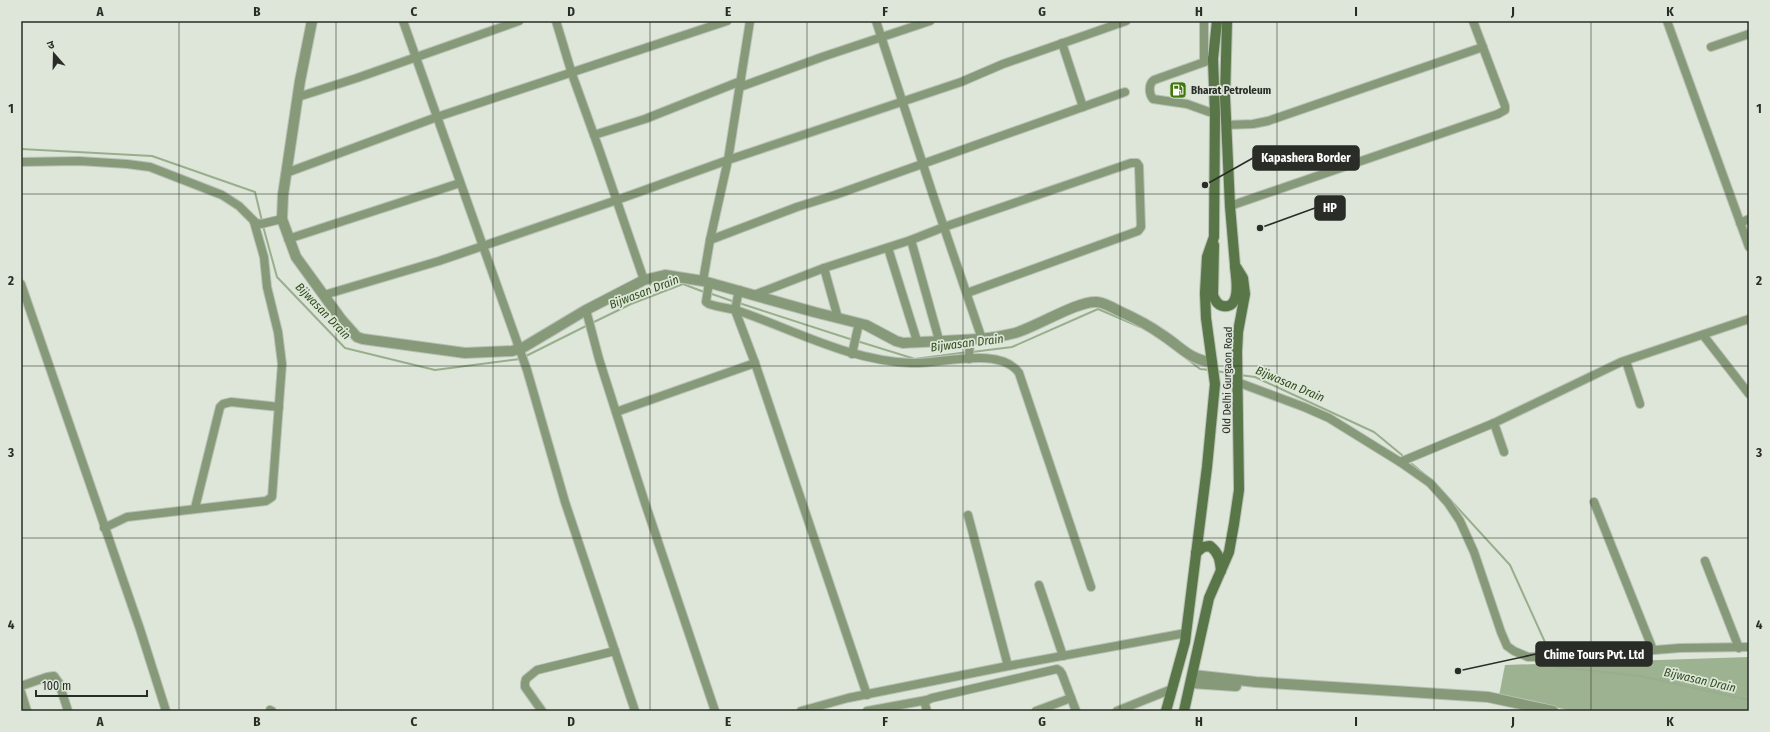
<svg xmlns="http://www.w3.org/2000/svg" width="1770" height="732" font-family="'Fira Sans Condensed','Noto Sans Devanagari',sans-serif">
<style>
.forest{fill:#9cb290}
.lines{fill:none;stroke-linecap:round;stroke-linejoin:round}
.stream{stroke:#98ae8c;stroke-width:2}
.minor-casing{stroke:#b9c1b5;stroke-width:10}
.tertiary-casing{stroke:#b9c1b5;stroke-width:12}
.secondary-casing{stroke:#b9c1b5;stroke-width:12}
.minor{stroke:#869a7a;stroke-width:8}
.tertiary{stroke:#869a7a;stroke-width:10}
.secondary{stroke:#597648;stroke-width:10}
.grid{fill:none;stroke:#292c27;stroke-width:1;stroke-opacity:0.55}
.labels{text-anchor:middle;stroke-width:3.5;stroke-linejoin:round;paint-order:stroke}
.poi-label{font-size:11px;font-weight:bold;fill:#292c27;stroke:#dde6d9;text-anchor:start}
.street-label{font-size:11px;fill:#292c27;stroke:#dde6d9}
.water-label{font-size:12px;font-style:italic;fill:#2f4d1b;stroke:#dde6d9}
.leader{fill:none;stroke:#292c27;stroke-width:1.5}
.callout-dot{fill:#292c27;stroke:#dde6d9;stroke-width:1.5}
.callout{fill:#292c27;stroke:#292c27;stroke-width:1.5}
.callout-label{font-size:12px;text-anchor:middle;font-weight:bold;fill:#fff}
.neatline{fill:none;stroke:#292c27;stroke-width:1.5}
.grid-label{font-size:13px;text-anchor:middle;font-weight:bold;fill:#292c27}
</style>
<rect width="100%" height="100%" fill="#dde6d9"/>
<path class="forest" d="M1749,657V711H1574L1499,696L1505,665Z"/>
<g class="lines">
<g class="stream">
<path d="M21,149L152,156L255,192L262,221"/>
<path d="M263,226L277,277L345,348L435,370L520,359"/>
<path d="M709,293L735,302"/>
<path d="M739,303L853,340"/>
<path d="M592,323L631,304L683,284L704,292"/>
<path d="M857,341L915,359L968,352"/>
<path d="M972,352L1012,347L1098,309L1140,327"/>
<path d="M524,357L588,325"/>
<path d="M1186,358L1200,369L1210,370"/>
<path d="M1216,371L1234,374"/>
<path d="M1240,375L1255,377L1374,432L1402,455"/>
<path d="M1412,464L1429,478"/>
<path d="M1434,482L1510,565L1549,651"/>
<path d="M1554,662L1557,667L1640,676L1749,700"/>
</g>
<g class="minor-casing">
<g id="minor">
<path d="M403,21L527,370L565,502L635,711"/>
<path d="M556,21L572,74L599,149L644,280"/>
<path d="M876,21L933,195L982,339"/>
<path d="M1667,21L1749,247"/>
<path d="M1062,43L1083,107"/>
<path d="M1711,47L1749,34"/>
<path d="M1213,59L1154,80C1148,84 1149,94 1153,99L1187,104L1215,114"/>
<path d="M1204,62V21"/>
<path d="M740,87L822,57L930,21"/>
<path d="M298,97L357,78L519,21"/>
<path d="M1226,125L1253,124L1268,121L1483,47"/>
<path d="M594,135L645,119L741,81"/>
<path d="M21,162L79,161L127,164L150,167L222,195L239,206L256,223L261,224L282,219"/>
<path d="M286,173L437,117L727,21"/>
<path d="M1230,206L1498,114L1505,110V106L1473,21"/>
<path d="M1740,223L1749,219"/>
<path d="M288,239L460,183"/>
<path d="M710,240L797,207L835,195L1125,92"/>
<path d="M911,240L939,340"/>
<path d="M888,248L917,341"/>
<path d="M824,268L838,318"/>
<path d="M703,281L710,240L728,160L750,21"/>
<path d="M709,282L706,302L709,304C718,307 727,308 736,310C795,330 849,361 912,363C942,364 1000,346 1019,373L1091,587"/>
<path d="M21,284L140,629L166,711"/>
<path d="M739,290L735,310L755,363L867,695"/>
<path d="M324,295L439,261L617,200L728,160L961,82L1003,64L1126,21"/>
<path d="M754,295L824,268L911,240L944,227L1131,163H1137L1139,166L1141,227L1138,231L967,293"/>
<path d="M586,310L599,359L644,500L715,711"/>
<path d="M1703,335L1749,394"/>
<path d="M852,354L859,323"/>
<path d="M969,359L970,340"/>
<path d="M1626,361L1640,404"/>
<path d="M1237,382L1304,407L1329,418L1400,462L1494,423L1621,362L1749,319"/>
<path d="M616,412L755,363"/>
<path d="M1494,423L1504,452"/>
<path d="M1400,462L1430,483L1448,503L1460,521L1474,552L1501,632L1507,646L1514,651L1528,657L1580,656L1680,648L1749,647"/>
<path d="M1594,502L1653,650"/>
<path d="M195,508L220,407L223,404L231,402L279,407"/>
<path d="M968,515L1008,666"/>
<path d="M104,528L127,517L266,501L272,497L282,364L278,332L267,287L264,257L254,222"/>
<path d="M1705,561L1739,648"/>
<path d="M1039,585L1063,656"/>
<path d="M21,686L47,677L54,676L59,683L68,711"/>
<path d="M21,692L27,711"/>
<path d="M270,710L272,711"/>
<path d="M542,711L525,687V683L526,679L537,670L615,651"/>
<path d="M801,711L848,698L1008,666L1186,633"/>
<path d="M867,711L927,700"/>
<path d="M927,711L925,704L927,700L932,698L1057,669L1060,671L1062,674L1076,711"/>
<path d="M1036,711L1071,698"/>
<path d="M1117,711L1172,689"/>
</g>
</g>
<g class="tertiary-casing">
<g id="tertiary">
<path d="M312,21L300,81L283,195L282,219L296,257L341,319L357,337L363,339L465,353L512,351L524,347L586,310L644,280L665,275L703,281L814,312L866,325L896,341L903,343C940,340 980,342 1015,333C1036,327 1079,300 1097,302C1105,303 1112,307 1119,311C1135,318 1150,326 1164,336C1182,348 1189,359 1211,362"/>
<path d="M1193,675L1256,682L1488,697L1553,711"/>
<path d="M1191,683L1236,686"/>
</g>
</g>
<g class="secondary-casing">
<g id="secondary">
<path d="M1214,245L1213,295C1215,300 1217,305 1223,306C1242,309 1236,277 1235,267"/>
<path d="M1196,553L1203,547L1210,546C1219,553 1220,560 1221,571"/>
<path d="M1166,711L1185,642L1207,467L1215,384L1206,318L1205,293L1207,257L1214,237L1215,114L1213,59L1217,21"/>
<path d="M1184,711L1209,598L1229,552L1234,524L1239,490L1237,352L1238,332L1245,294L1243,278L1235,265L1230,206L1225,97L1227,21"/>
</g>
</g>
<use href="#minor" class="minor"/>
<use href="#tertiary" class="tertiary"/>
<use href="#secondary" class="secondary"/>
</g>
<path class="grid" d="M179,21V711M336,21V711M493,21V711M650,21V711M807,21V711M963,21V711M1120,21V711M1277,21V711M1434,21V711M1591,21V711M21,194H1749M21,366H1749M21,538H1749"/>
<defs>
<g id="fuel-square" transform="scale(0.9)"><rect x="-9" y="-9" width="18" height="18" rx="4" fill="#41780b" stroke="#dde6d9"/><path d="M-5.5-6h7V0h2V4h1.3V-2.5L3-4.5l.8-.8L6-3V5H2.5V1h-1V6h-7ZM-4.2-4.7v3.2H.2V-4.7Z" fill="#fff"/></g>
</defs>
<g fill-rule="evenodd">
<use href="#fuel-square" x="1178" y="90"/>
</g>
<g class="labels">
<g class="poi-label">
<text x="1191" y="94">Bharat Petroleum</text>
</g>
<g class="street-label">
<text transform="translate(1227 380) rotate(-89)" y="4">Old Delhi Gurgaon Road</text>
</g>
<g class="water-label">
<text transform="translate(644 292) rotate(-21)" y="4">Bijwasan Drain</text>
<text transform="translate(323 311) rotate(46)" y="4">Bijwasan Drain</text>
<text transform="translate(967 343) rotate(-7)" y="4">Bijwasan Drain</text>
<text transform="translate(1290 384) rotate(23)" y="4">Bijwasan Drain</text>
<text transform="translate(1700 680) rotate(13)" y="4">Bijwasan Drain</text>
</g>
</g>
<path class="leader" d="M1205 185L1253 158M1260 228L1315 208M1458 671L1536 654"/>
<g class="callout-dot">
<circle cx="1205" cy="185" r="4"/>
<circle cx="1260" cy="228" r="4"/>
<circle cx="1458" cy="671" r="4"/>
</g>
<g class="callout">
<rect x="1253" y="146" width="106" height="24" rx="4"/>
<rect x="1315" y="196" width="30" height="24" rx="4"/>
<rect x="1536" y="642" width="116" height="24" rx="4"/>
</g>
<g class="callout-label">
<text x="1306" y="162">Kapashera Border</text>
<text x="1330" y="212">HP</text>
<text x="1594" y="659">Chime Tours Pvt. Ltd</text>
</g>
<rect width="1770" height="732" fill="none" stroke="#dde6d9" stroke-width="44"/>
<g transform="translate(54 54) rotate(340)" stroke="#dde6d9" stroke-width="3" paint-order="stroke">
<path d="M0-3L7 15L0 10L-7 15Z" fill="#292c27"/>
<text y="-6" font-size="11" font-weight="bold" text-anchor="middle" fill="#292c27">उ</text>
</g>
<path d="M36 690v6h111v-6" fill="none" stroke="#292c27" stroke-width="2"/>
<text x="42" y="690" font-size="12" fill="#292c27" stroke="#dde6d9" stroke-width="3" paint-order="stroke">100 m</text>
<rect x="22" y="22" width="1726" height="688" class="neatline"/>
<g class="grid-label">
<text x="100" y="16">A</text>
<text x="257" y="16">B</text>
<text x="414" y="16">C</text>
<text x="571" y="16">D</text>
<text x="728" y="16">E</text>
<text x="885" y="16">F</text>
<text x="1042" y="16">G</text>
<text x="1199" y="16">H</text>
<text x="1356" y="16">I</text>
<text x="1513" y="16">J</text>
<text x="1670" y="16">K</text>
<text x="11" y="113">1</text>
<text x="1759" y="113">1</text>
<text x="11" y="285">2</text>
<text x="1759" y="285">2</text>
<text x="11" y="457">3</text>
<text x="1759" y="457">3</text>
<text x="11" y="629">4</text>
<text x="1759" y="629">4</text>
<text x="100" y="726">A</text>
<text x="257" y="726">B</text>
<text x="414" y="726">C</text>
<text x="571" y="726">D</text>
<text x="728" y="726">E</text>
<text x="885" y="726">F</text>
<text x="1042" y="726">G</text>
<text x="1199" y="726">H</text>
<text x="1356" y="726">I</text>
<text x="1513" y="726">J</text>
<text x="1670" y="726">K</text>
</g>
</svg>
